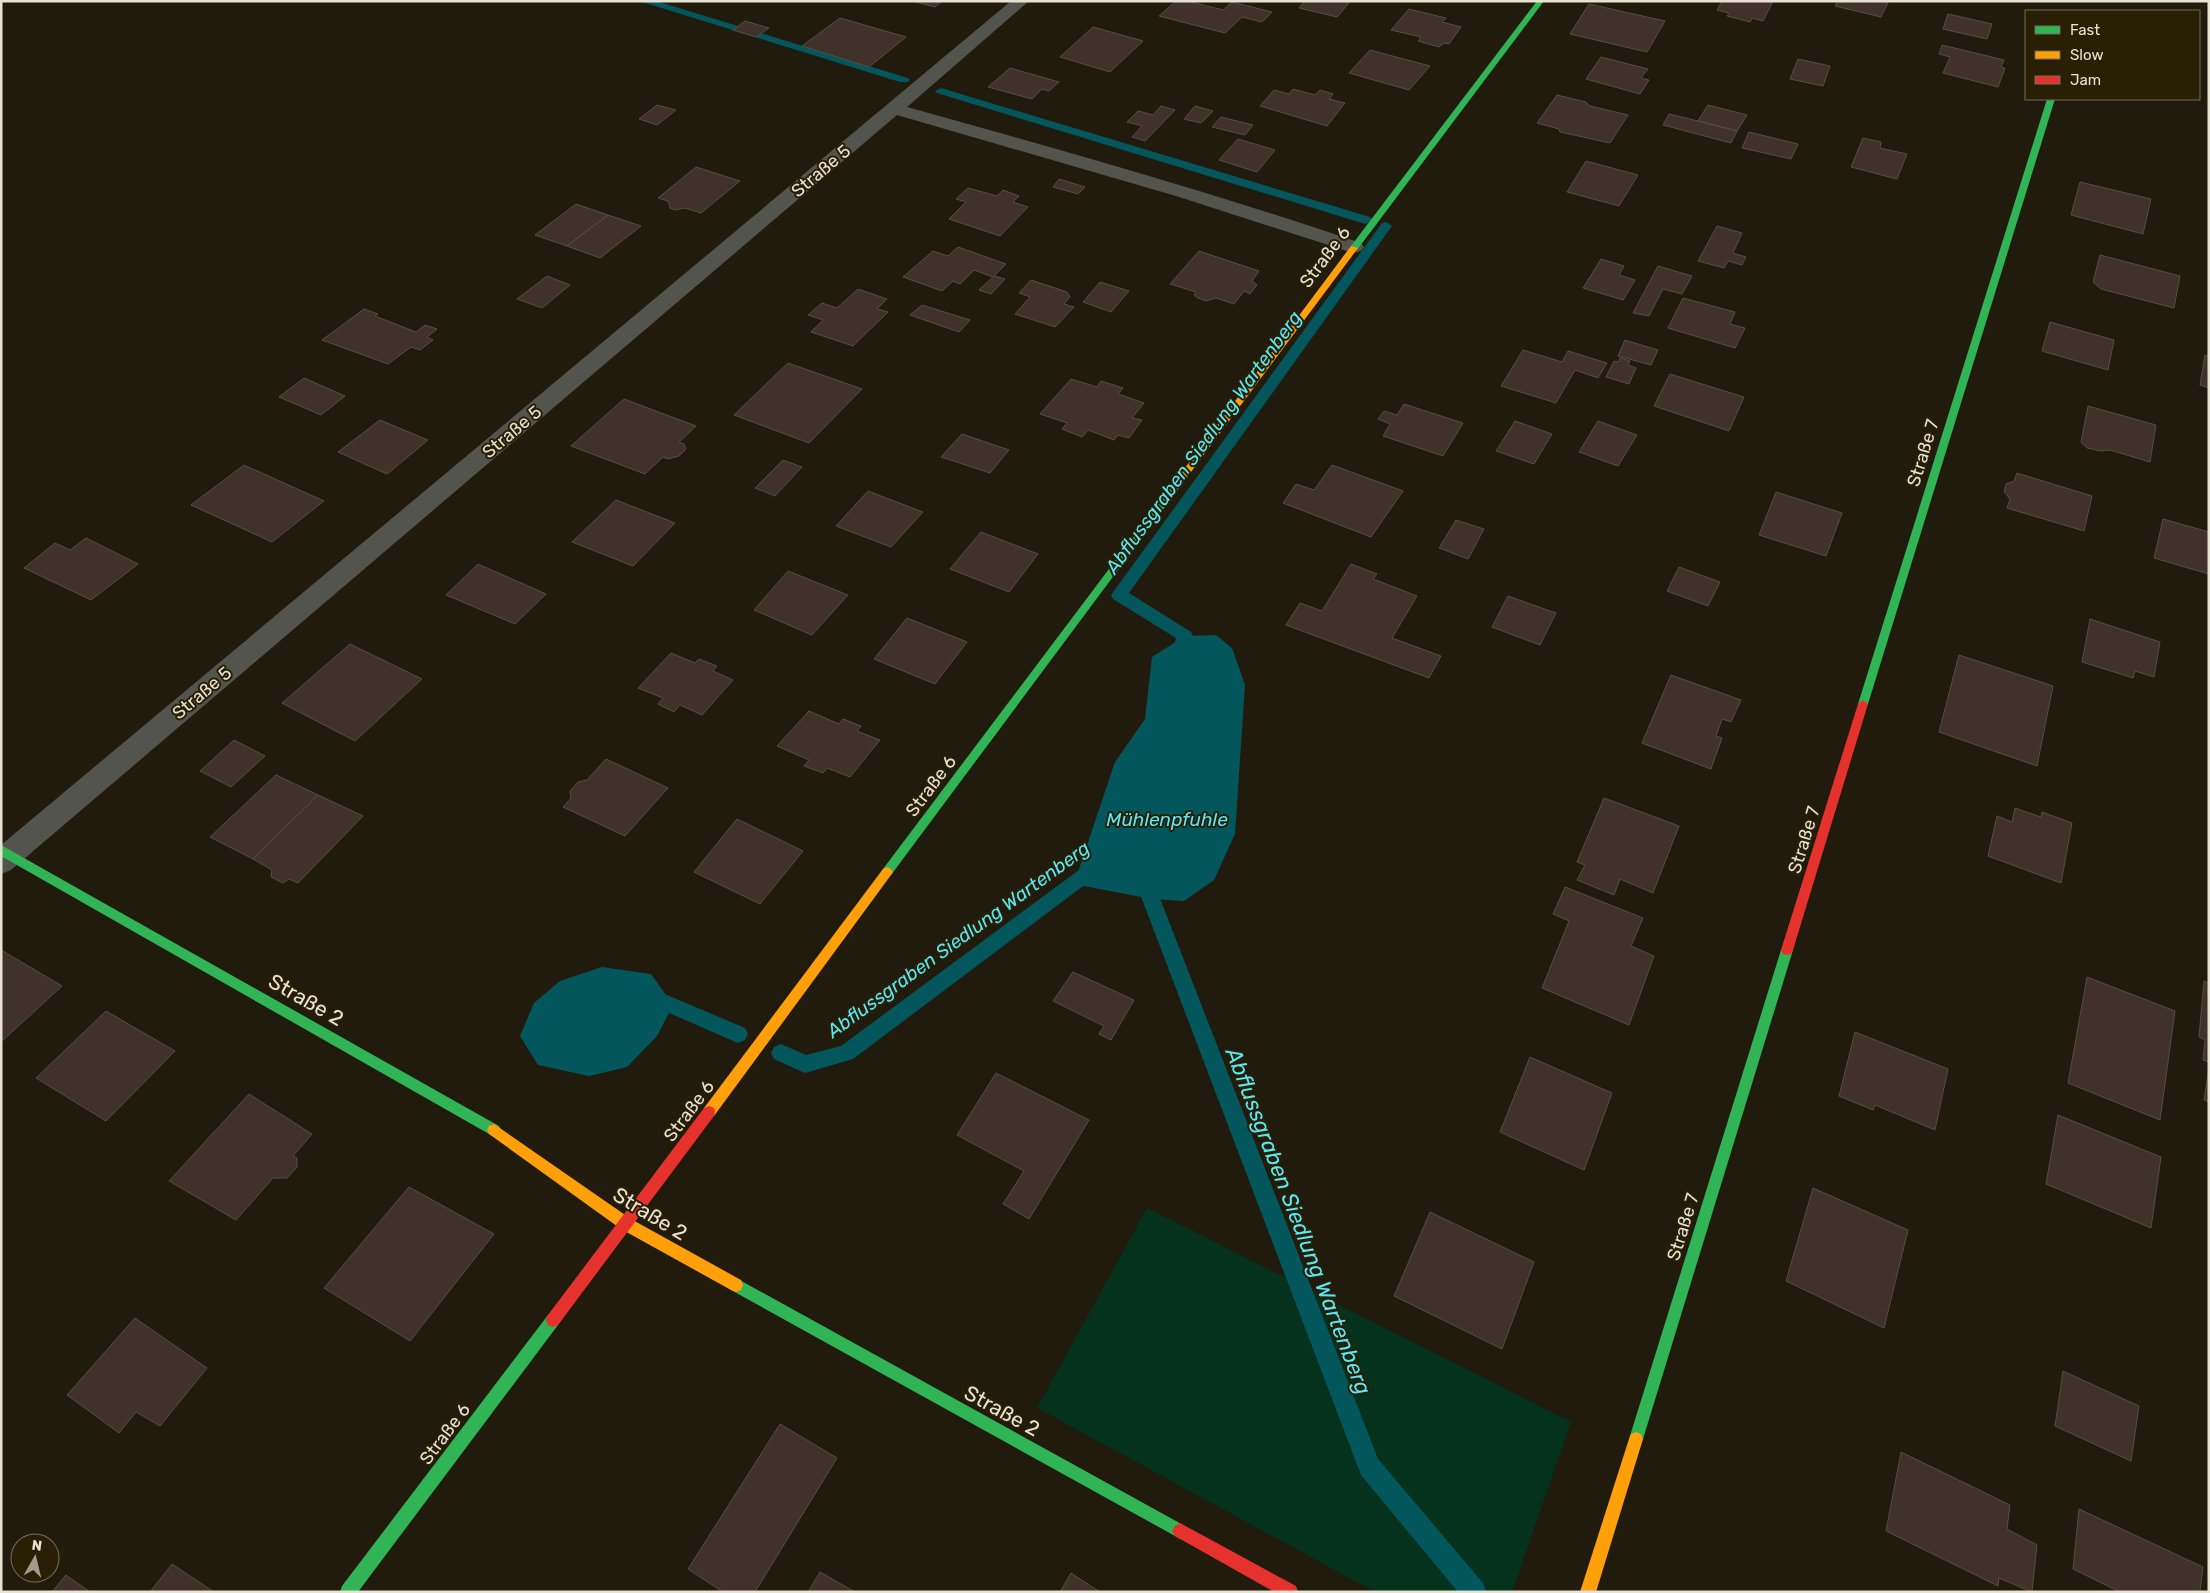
<svg xmlns="http://www.w3.org/2000/svg" width="2210" height="1593" font-family="Rubik,sans-serif">
<style>
.green{fill:#04321d}
.water{fill:#04565d}
.lines{fill:none;stroke-linecap:round;stroke-linejoin:round}
.stream{fill:#04565d;fill-rule:evenodd}
.building{fill:#40312a;stroke:#564d46}
.street{fill:#54544e;fill-rule:evenodd}
.fast{fill:#30b455;fill-rule:evenodd}
.slow{fill:#ff9f0a;fill-rule:evenodd}
.jam{fill:#e5322d;fill-rule:evenodd}
.labels{text-anchor:middle;stroke-width:4;stroke-linejoin:round;paint-order:stroke}
.street-label{font-size:18px;fill:#e7e1d2;stroke:#281f04}
.water-label{font-size:19px;font-style:italic;fill:#57e7f8;stroke:#281f04}
.near-street-label{font-size:21px;fill:#e7e1d2;stroke:#281f04}
.near-water-label{font-size:22px;font-style:italic;fill:#57e7f8;stroke:#281f04}
</style>
<rect width="100%" height="100%" fill="#201b0c"/>
<path class="green" d="M1147,1208L1571,1422L1512,1592H1375L1037,1408Z"/>
<g class="water">
<path d="M1216,635L1232,648L1245,685L1235,834L1214,880L1184,901L1151,899L1074,884L1115,762L1145,719L1152,657L1185,636Z"/>
<path d="M602,967L651,974L673,1005L657,1036L627,1067L589,1076L538,1065L520,1036L534,1003L560,981Z"/>
</g>
<g class="lines">
<g class="stream">
<path d="M639,1H656L908,78L910,80L908,82H900Z"/>
<path d="M941,88L1370,217L1372,220L1366,224L1362,223L937,93L935,91Z"/>
<path d="M1386,222L1392,226L1129,593L1191,632L1193,636L1184,663L1178,665L1172,663L1170,659L1176,638L1113,599L1111,595L1382,223Z"/>
<path d="M1093,862L1099,864L1102,869L1099,874L853,1059L805,1073L774,1059L771,1053L774,1047L781,1044L806,1055L841,1046L1087,864Z"/>
<path d="M1143,870L1149,873L1152,878L1378,1459L1483,1583L1486,1592H1458L1361,1475L1134,878L1137,873Z"/>
<path d="M667,995L745,1028L748,1034L745,1040L738,1043L660,1009L657,1003L660,997Z"/>
</g>
</g>
<g class="building">
<path d="M912,1H942L935,7Z"/>
<path d="M1176,1H1187L1223,10L1232,2L1272,12L1262,22L1242,17L1225,33L1159,16Z"/>
<path d="M1305,1H1341L1349,3L1337,17L1299,8Z"/>
<path d="M1722,1H1773L1763,21L1752,18L1750,22L1727,16L1729,13L1717,10Z"/>
<path d="M1838,1H1881L1888,3L1881,17L1835,6Z"/>
<path d="M1589,4L1665,21L1647,52L1570,34Z"/>
<path d="M1409,9L1446,18L1442,22L1461,27L1449,44L1444,43L1439,47L1418,41L1421,37L1391,30Z"/>
<path d="M1948,14L1992,24L1987,39L1943,29Z"/>
<path d="M840,18L906,37L869,67L802,46Z"/>
<path d="M745,21L769,28L756,37L733,30Z"/>
<path d="M1093,27L1143,41L1110,72L1060,57Z"/>
<path d="M1942,45L2004,60L2001,67L2005,68L1998,87L1943,73L1950,57L1939,54Z"/>
<path d="M1370,50L1430,66L1409,90L1349,73Z"/>
<path d="M1601,57L1648,69L1641,78L1649,80L1640,94L1586,79Z"/>
<path d="M1798,59L1830,66L1823,86L1790,79Z"/>
<path d="M1010,68L1059,82L1049,91L1042,89L1032,99L988,87Z"/>
<path d="M1293,89L1315,95L1320,90L1333,94L1329,99L1345,103L1327,126L1260,106L1274,90L1289,94Z"/>
<path d="M1557,95L1586,102L1590,106L1628,115L1610,143L1560,132L1559,129L1537,123Z"/>
<path d="M657,105L676,110L657,125L639,119Z"/>
<path d="M1708,105L1747,115L1737,131L1698,121Z"/>
<path d="M1161,106L1175,110L1145,141L1132,137L1142,126L1127,122L1138,111L1153,115Z"/>
<path d="M1195,106L1213,111L1201,123L1184,119Z"/>
<path d="M1669,114L1698,121L1737,131L1731,143L1663,125Z"/>
<path d="M1221,117L1253,125L1245,135L1212,127Z"/>
<path d="M1749,132L1798,144L1791,159L1742,148Z"/>
<path d="M1863,138L1881,142L1880,148L1907,154L1897,179L1851,167Z"/>
<path d="M1238,139L1275,150L1257,172L1219,160Z"/>
<path d="M1586,161L1638,175L1619,206L1567,192Z"/>
<path d="M696,167L740,181L701,213L685,208L676,210L670,208L668,201L658,198Z"/>
<path d="M1059,179L1085,187L1078,194L1053,187Z"/>
<path d="M2080,182L2151,199L2143,234L2071,215Z"/>
<path d="M968,188L997,196L1003,190L1019,196L1013,202L1028,207L1000,236L949,219L966,202L956,199Z"/>
<path d="M576,204L608,215L567,246L535,235Z"/>
<path d="M608,215L641,226L600,258L567,246Z"/>
<path d="M1717,226L1742,233L1733,253L1746,257L1742,265L1728,261L1724,268L1698,261Z"/>
<path d="M958,247L1006,264L994,276L1005,279L991,294L979,290L993,277L974,270L960,284L953,281L942,291L903,277L933,251L948,256Z"/>
<path d="M1199,251L1259,271L1252,281L1257,285L1250,294L1244,291L1234,304L1216,298L1206,301L1198,298L1194,295L1196,292L1170,284Z"/>
<path d="M2100,255L2180,276L2174,308L2101,289L2093,282Z"/>
<path d="M1601,259L1624,266L1619,275L1635,280L1623,300L1583,288Z"/>
<path d="M1658,266L1692,276L1682,294L1663,289L1649,316L1633,313Z"/>
<path d="M547,276L570,285L542,308L517,299Z"/>
<path d="M1031,280L1067,292L1070,297L1064,304L1074,307L1055,327L1015,314L1030,297L1019,293Z"/>
<path d="M1100,282L1129,291L1111,312L1083,302Z"/>
<path d="M858,289L887,299L877,309L888,312L853,346L811,332L823,320L808,315L822,303L837,308Z"/>
<path d="M1683,298L1735,312L1730,324L1745,328L1735,348L1668,328Z"/>
<path d="M922,305L970,320L959,332L910,315Z"/>
<path d="M364,309L378,314L375,316L416,332L425,325L437,329L427,337L433,340L420,350L411,347L388,364L322,340Z"/>
<path d="M2050,322L2114,340L2108,370L2042,351Z"/>
<path d="M1625,340L1658,350L1651,365L1618,356Z"/>
<path d="M1523,350L1562,362L1568,351L1607,363L1598,378L1575,370L1556,403L1501,386Z"/>
<path d="M2205,355L2209,356V388L2200,385Z"/>
<path d="M1620,358L1630,361L1628,365L1636,368L1629,384L1606,377L1614,361L1618,362Z"/>
<path d="M788,363L862,389L809,443L734,415Z"/>
<path d="M1670,374L1744,397L1729,431L1654,406Z"/>
<path d="M304,378L345,396L321,415L279,397Z"/>
<path d="M1071,379L1097,387L1101,381L1123,388L1118,394L1144,403L1132,418L1142,420L1129,438L1118,435L1114,440L1088,430L1082,437L1062,429L1067,423L1040,414Z"/>
<path d="M624,399L696,426L679,442L684,444L686,449L679,456L668,459L663,457L645,474L571,446Z"/>
<path d="M1404,404L1463,423L1443,456L1383,436L1390,424L1378,419L1384,411L1397,415Z"/>
<path d="M2088,406L2156,425L2150,462L2110,450L2101,451L2087,448L2081,442Z"/>
<path d="M380,420L428,440L387,474L338,452Z"/>
<path d="M1515,421L1552,434L1534,464L1496,451Z"/>
<path d="M1598,421L1637,435L1618,466L1579,452Z"/>
<path d="M962,434L1009,450L990,473L941,457Z"/>
<path d="M783,460L802,467L775,496L755,488Z"/>
<path d="M244,465L324,501L272,542L191,505Z"/>
<path d="M1332,465L1403,491L1371,537L1283,503L1296,484L1314,490Z"/>
<path d="M2017,473L2092,496L2084,531L2007,508L2010,499L2004,492L2006,484L2014,481Z"/>
<path d="M868,491L923,512L891,547L836,526Z"/>
<path d="M1776,492L1842,513L1826,556L1759,535Z"/>
<path d="M616,500L675,523L633,566L572,542Z"/>
<path d="M2163,519L2209,532V574L2154,558Z"/>
<path d="M1456,520L1484,529L1468,559L1439,548Z"/>
<path d="M981,532L1038,554L1009,592L950,569Z"/>
<path d="M86,538L138,564L91,600L24,568L55,543L70,550Z"/>
<path d="M478,564L546,594L515,624L446,595Z"/>
<path d="M1351,564L1377,574L1373,579L1417,596L1392,638L1441,656L1429,678L1286,625L1300,603L1322,611Z"/>
<path d="M1679,567L1720,582L1708,606L1667,591Z"/>
<path d="M788,571L848,595L812,635L754,610Z"/>
<path d="M1508,596L1556,613L1540,645L1492,627Z"/>
<path d="M907,618L967,642L935,684L874,659Z"/>
<path d="M2090,619L2160,642L2154,677L2135,671L2133,678L2082,662Z"/>
<path d="M350,644L422,679L355,741L282,703Z"/>
<path d="M671,653L695,663L699,659L717,666L713,671L733,680L702,715L680,705L674,712L658,704L663,698L638,688Z"/>
<path d="M1959,655L2053,686L2037,766L1939,732Z"/>
<path d="M1671,675L1741,700L1731,722L1722,719L1716,736L1722,738L1711,769L1642,743Z"/>
<path d="M809,711L839,724L843,719L861,726L857,731L880,740L850,777L827,768L823,773L804,766L809,760L777,746Z"/>
<path d="M234,740L265,756L231,787L200,771Z"/>
<path d="M606,759L668,788L625,836L563,807L571,798L570,791L578,782L587,780Z"/>
<path d="M276,775L318,795L253,859L210,837Z"/>
<path d="M318,795L363,816L298,883L289,879L283,883L271,877L272,870L253,859Z"/>
<path d="M1604,798L1679,826L1653,893L1620,879L1614,895L1577,880L1585,865L1577,862Z"/>
<path d="M2015,808L2041,817L2042,812L2072,823L2061,883L1988,856L1997,816L2012,822Z"/>
<path d="M737,819L803,851L760,904L694,872Z"/>
<path d="M1565,887L1643,918L1631,946L1654,956L1629,1025L1542,988L1569,921L1553,914Z"/>
<path d="M1,950L62,986L1,1042Z"/>
<path d="M1073,972L1134,1000L1111,1040L1099,1034L1104,1026L1053,1001Z"/>
<path d="M2087,977L2175,1011L2160,1120L2068,1083Z"/>
<path d="M2204,981L2209,983V1062L2203,1060L2205,1040L2199,1037Z"/>
<path d="M106,1011L175,1051L106,1121L36,1078Z"/>
<path d="M1855,1032L1948,1069L1935,1130L1875,1105L1873,1110L1839,1096Z"/>
<path d="M1530,1057L1612,1093L1584,1170L1500,1132Z"/>
<path d="M2209,1068V1102L2204,1100Z"/>
<path d="M996,1073L1089,1120L1029,1219L1003,1204L1024,1171L957,1135Z"/>
<path d="M249,1094L312,1134L293,1156L297,1158V1167L287,1178H273L236,1220L169,1181Z"/>
<path d="M2058,1115L2161,1157L2151,1228L2046,1184Z"/>
<path d="M409,1187L494,1234L410,1341L324,1288Z"/>
<path d="M1813,1188L1908,1230L1884,1328L1786,1281Z"/>
<path d="M1430,1212L1534,1262L1502,1349L1394,1296Z"/>
<path d="M135,1318L207,1368L160,1426L136,1412L119,1433L67,1395Z"/>
<path d="M2063,1371L2139,1406L2131,1461L2055,1426Z"/>
<path d="M780,1424L837,1458L755,1592H723L688,1569Z"/>
<path d="M1901,1452L2010,1505L2007,1529L2037,1545L2032,1592L1999,1578L1998,1586L1886,1531Z"/>
<path d="M2079,1509L2203,1567L2200,1592H2120L2073,1569Z"/>
<path d="M172,1564L214,1592H150Z"/>
<path d="M820,1572L855,1592H808Z"/>
<path d="M1071,1573L1100,1592H1060Z"/>
<path d="M66,1575L90,1592H52Z"/>
</g>
<g class="lines">
<path class="street" d="M1011,1H1029L907,107C1059,149 1211,192 1361,243L1364,247L1361,251L1354,253L1347,251L1176,196L897,115L11,870L1,874V845Z"/>
<g class="fast">
<path d="M1537,1H1544L1357,250H1351V246Z"/>
<path d="M2047,99H2055L1868,704L1863,708L1858,704Z"/>
<path d="M1185,471L1190,474L1188,476L891,875L887,877L883,875L881,872L883,869L1182,472Z"/>
<path d="M1,845L499,1126L501,1130L499,1134L494,1136L489,1134L1,856Z"/>
<path d="M1787,945L1791,946L1793,950L1643,1439L1641,1444L1636,1446L1631,1444L1629,1439L1781,950L1783,946Z"/>
<path d="M736,1278L1185,1526L1188,1531L1185,1536L1180,1539L1175,1536L731,1290L729,1285L731,1280Z"/>
<path d="M553,1313L558,1315L560,1320L558,1325L358,1592H340L342,1586L548,1315Z"/>
</g>
<g class="slow">
<path d="M1351,246L1358,248L1188,476H1182V472Z"/>
<path d="M887,867L891,869L893,872L891,875L714,1116L709,1118L704,1116L703,1112L704,1108L883,869Z"/>
<path d="M494,1124L631,1219L741,1280L743,1285L741,1290L736,1292L731,1290L621,1229L489,1134L487,1130L489,1126Z"/>
<path d="M1636,1432L1641,1434L1643,1439L1596,1592H1580L1629,1439L1631,1434Z"/>
</g>
<g class="jam">
<path d="M1863,700L1868,704L1793,950L1791,954L1787,955L1783,954L1781,950L1858,704Z"/>
<path d="M709,1106L714,1108L715,1112L714,1116L558,1325L553,1327L548,1325L546,1320L548,1315L704,1108Z"/>
<path d="M1180,1523L1296,1586L1298,1592H1274L1175,1536L1172,1531L1175,1526Z"/>
</g>
</g>
<g class="labels">
<g class="street-label">
<text transform="translate(821 171) rotate(-40)" y="6">Straße 5</text>
<text transform="translate(1325 257) rotate(-53)" y="6">Straße 6</text>
<text transform="translate(512 432) rotate(-40)" y="6">Straße 5</text>
<text transform="translate(1923 453) rotate(-73)" y="6">Straße 7</text>
<text transform="translate(202 693) rotate(-40)" y="6">Straße 5</text>
<text transform="translate(931 786) rotate(-53)" y="6">Straße 6</text>
<text transform="translate(1804 840) rotate(-73)" y="6">Straße 7</text>
<text transform="translate(689 1111) rotate(-53)" y="6">Straße 6</text>
<text transform="translate(1683 1227) rotate(-73)" y="6">Straße 7</text>
<text transform="translate(445 1434) rotate(-53)" y="6">Straße 6</text>
</g>
<g class="water-label">
<text transform="translate(1203 442) rotate(-54)" y="7">Abflussgraben Siedlung Wartenberg</text>
<text x="1167" y="826">Mühlenpfuhle</text>
<text transform="translate(958 939) rotate(-36)" y="7">Abflussgraben Siedlung Wartenberg</text>
</g>
<g class="near-street-label">
<text transform="translate(306 1000) rotate(30)" y="7">Straße 2</text>
<text transform="translate(650 1214) rotate(31)" y="7">Straße 2</text>
<text transform="translate(1002 1411) rotate(29)" y="7">Straße 2</text>
</g>
<g class="near-water-label">
<text transform="translate(1299 1221) rotate(69)" y="8">Abflussgraben Siedlung Wartenberg</text>
</g>
</g>
<rect width="2210" height="1593" fill="none" stroke="#e7e1d2" stroke-width="5"/>
<rect x="2025" y="10" width="175" height="90" fill="#281f04" stroke="#746d56"/>
<rect x="2035" y="26" width="25" height="8" fill="#30b455" stroke="#746d56"/>
<text x="2070" y="35" font-size="15" fill="#e7e1d2">Fast</text>
<rect x="2035" y="51" width="25" height="8" fill="#ff9f0a" stroke="#746d56"/>
<text x="2070" y="60" font-size="15" fill="#e7e1d2">Slow</text>
<rect x="2035" y="76" width="25" height="8" fill="#e5322d" stroke="#746d56"/>
<text x="2070" y="85" font-size="15" fill="#e7e1d2">Jam</text>
<g transform="translate(35 1558) rotate(8)"><circle r="24" fill="#281f04" stroke="#746d56"/>
<path d="M0-4L9 19L0 12L-9 19Z" fill="#a19c8d"/>
<text y="-8" font-size="14" font-weight="bold" text-anchor="middle" fill="#e7e1d2">N</text>
</g>
</svg>
